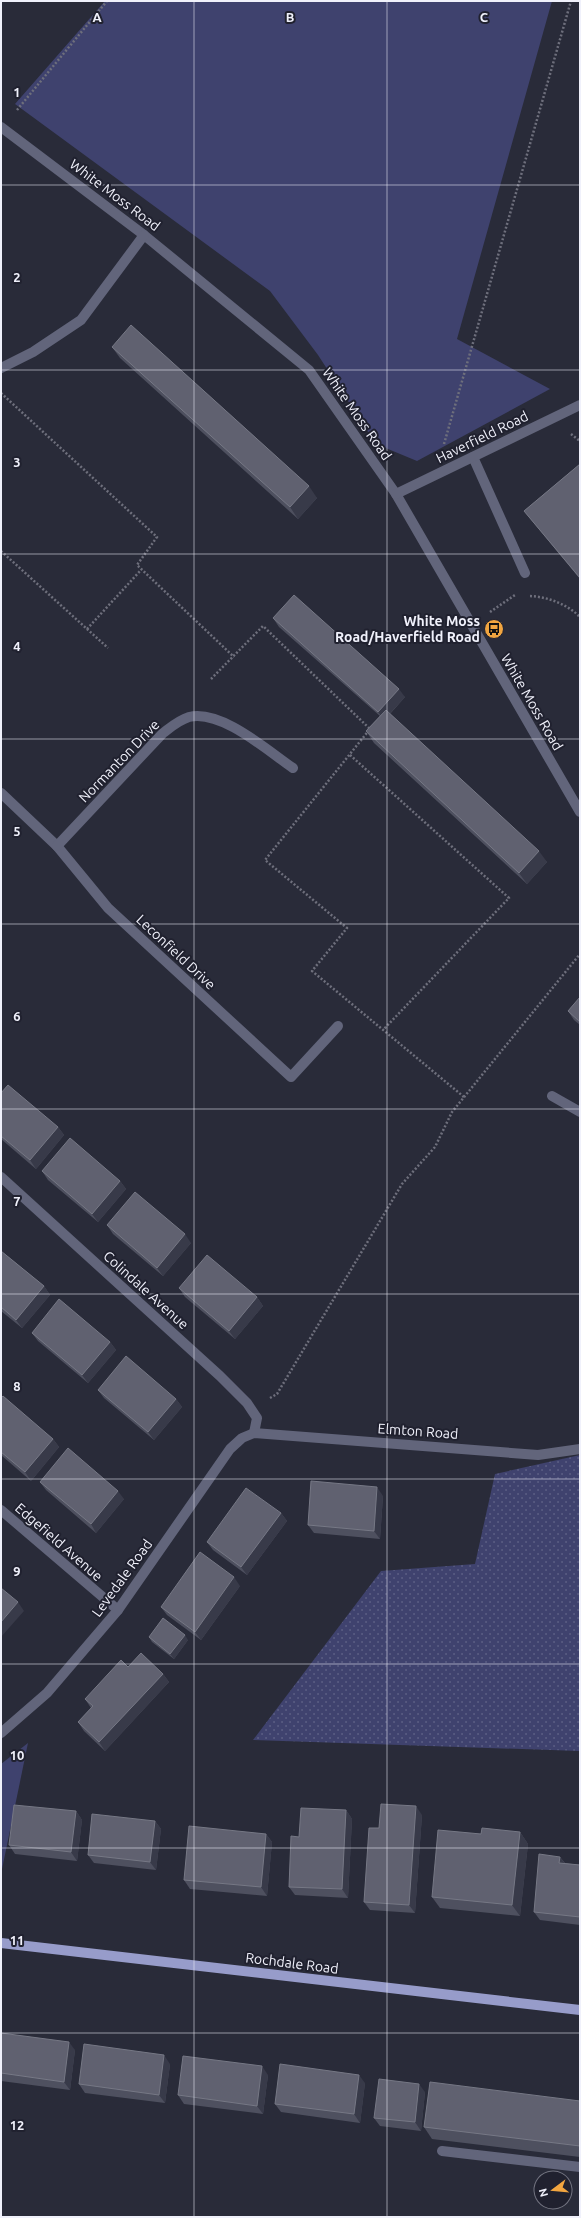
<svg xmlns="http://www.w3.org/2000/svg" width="581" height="2218" font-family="Ubuntu,sans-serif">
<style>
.grass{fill:#3f426e}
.park{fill:url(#park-dots)}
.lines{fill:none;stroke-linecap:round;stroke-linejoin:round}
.path{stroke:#6e6f7c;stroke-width:2.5;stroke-dasharray:2 2;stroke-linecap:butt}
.service{stroke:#62657b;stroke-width:10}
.minor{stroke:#62657b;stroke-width:10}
.primary{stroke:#979cca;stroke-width:10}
.wall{fill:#4e505f}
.shaded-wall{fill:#383a49}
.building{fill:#606170;stroke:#767885}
.grid{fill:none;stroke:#f0f1fb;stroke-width:1;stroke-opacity:0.55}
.labels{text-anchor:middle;stroke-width:4;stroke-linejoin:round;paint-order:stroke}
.street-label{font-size:14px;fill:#f0f1fb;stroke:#20212f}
.poi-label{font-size:14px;font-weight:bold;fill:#f0f1fb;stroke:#20212f;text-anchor:end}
.grid-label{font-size:13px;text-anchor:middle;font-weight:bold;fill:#f0f1fb;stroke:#20212f;stroke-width:4;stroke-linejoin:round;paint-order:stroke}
</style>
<defs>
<pattern id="park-dots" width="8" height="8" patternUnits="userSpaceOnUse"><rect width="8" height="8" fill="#3f426e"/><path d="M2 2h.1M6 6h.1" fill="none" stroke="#5b5e84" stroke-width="1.8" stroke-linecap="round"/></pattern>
</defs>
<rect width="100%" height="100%" fill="#292b39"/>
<g class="grass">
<path d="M105,1H552L457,339L550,389L417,461L376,444L318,355L270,291L15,104Z"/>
<path d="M28,1743L1,1874V1764Z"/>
</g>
<path class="park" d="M580,1455V1751L253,1740L381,1571L475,1564L495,1474Z"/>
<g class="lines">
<g class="path">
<path d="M17,110L107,1"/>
<path d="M1,393L157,537L137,565L234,657"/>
<path d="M571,434L580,441"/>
<path d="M444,444L571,1"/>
<path d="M1,551L108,648"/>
<path d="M530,596C548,597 567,604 580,617"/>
<path d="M490,612L515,595"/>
<path d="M87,629L141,570"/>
<path d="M211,679L263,626L370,729L265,860L347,928L312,971L464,1097"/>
<path d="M350,755L509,898L383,1030"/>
<path d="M270,1398L277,1394L402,1184L435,1147L452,1112L580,954"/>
</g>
<g class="service">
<path d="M473,457L525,573"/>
<path d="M442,2151L580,2167"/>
</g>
<g class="minor">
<path d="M1,127L144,235L309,370L396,494L580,812"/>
<path d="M1,368L33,352L81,320L144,235"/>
<path d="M396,494L580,405"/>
<path d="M1,793L57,846L108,908L291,1077L338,1026"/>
<path d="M57,846L163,733C171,727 179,720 189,717C221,709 268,751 293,768"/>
<path d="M552,1096L580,1112"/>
<path d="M1,1177L220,1376L247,1403L257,1418L254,1433"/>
<path d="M1,1510L118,1610"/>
<path d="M1,1733L47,1693L118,1610L230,1449L242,1438L254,1433L538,1455L580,1449"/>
</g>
<path class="primary" d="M1,1943L580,2010"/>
</g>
<g class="wall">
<path d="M112,347L317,498L298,519L120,358Z"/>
<path d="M580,464V579L524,511Z"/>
<path d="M273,618L405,697L390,714L547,862L527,884L374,743L366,731L380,716L279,627Z"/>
<path d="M580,997V1025L574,1020L568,1011Z"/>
<path d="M1,1093L58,1127L64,1135L36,1169L1,1139Z"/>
<path d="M42,1171L120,1181L126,1189L98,1222L48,1180Z"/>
<path d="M107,1225L191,1243L163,1276L113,1234Z"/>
<path d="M1,1251L44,1286L50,1295L22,1328L1,1311Z"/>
<path d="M179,1288L257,1297L263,1306L235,1339L185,1297Z"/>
<path d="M32,1333L110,1342L116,1350L88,1383L38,1341Z"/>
<path d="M98,1390L176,1399L182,1407L154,1440L104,1398Z"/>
<path d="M1,1398L53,1439L59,1447L31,1481L1,1455Z"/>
<path d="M40,1482L124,1499L96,1533L46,1490Z"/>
<path d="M383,1496L380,1539L314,1533L308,1525Z"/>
<path d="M281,1513L287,1521L247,1575L213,1550L207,1542Z"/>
<path d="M240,1586L201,1640L167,1615L161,1607Z"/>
<path d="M149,1637L188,1640L174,1659L152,1642Z"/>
<path d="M163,1674L169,1682L105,1751L84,1731L78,1722L91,1708L85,1699Z"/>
<path d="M346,1810L352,1819L348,1898L295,1895L289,1887L299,1837Z"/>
<path d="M76,1811L82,1820L77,1861L15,1854L9,1845Z"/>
<path d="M422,1815L415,1913L370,1910L364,1902L379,1828Z"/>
<path d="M155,1821L161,1829L156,1870L94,1863L88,1855Z"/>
<path d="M520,1832L528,1844L520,1916L440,1908L432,1897Z"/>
<path d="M266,1834L272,1842L267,1896L190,1889L184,1880Z"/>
<path d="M560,1857L565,1863L580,1865V1925L540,1920L534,1912Z"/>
<path d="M1,2033L75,2050L70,2090L1,2081Z"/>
<path d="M170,2064L165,2103L85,2093L79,2084Z"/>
<path d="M268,2075L263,2114L184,2104L178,2095Z"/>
<path d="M365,2083L360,2123L281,2112L275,2104Z"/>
<path d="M425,2092L421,2131L380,2126L374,2118Z"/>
<path d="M580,2101V2157L432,2139L424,2127Z"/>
</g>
<g class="shaded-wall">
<path d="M309,486L317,498L298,519L290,507Z"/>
<path d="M399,689L405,697L384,720L378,712Z"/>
<path d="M539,851L547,862L527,884L519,873Z"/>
<path d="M58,1127L64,1135L36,1169L30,1160Z"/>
<path d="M120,1181L126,1189L98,1222L92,1214Z"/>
<path d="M185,1234L191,1243L163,1276L157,1268Z"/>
<path d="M44,1286L50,1295L22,1328L16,1320Z"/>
<path d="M257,1297L263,1306L235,1339L229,1331Z"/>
<path d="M110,1342L116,1350L88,1383L82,1375Z"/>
<path d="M176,1399L182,1407L154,1440L148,1432Z"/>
<path d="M53,1439L59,1447L31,1481L25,1472Z"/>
<path d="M377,1487L383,1496L380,1539L374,1531Z"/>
<path d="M118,1491L124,1499L96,1533L91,1524Z"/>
<path d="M281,1513L287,1521L247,1575L241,1567Z"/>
<path d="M234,1577L240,1586L201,1640L195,1632Z"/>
<path d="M18,1602L24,1611L1,1637V1622Z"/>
<path d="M185,1635L188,1640L174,1659L170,1654Z"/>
<path d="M163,1674L169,1682L105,1751L99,1742Z"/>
<path d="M416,1806L422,1815L415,1913L409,1905Z"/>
<path d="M346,1810L352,1819L348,1898L342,1889Z"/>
<path d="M76,1811L82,1820L77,1861L71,1852Z"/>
<path d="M155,1821L161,1829L156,1870L150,1862Z"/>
<path d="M520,1832L528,1844L520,1916L512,1905Z"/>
<path d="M266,1834L272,1842L267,1896L261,1887Z"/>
<path d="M560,1857L566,1865L559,1863Z"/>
<path d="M69,2042L75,2050L70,2090L64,2082Z"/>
<path d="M164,2055L170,2064L165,2103L159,2095Z"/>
<path d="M262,2066L268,2075L263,2114L257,2106Z"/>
<path d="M359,2075L365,2083L360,2123L354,2114Z"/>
<path d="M419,2084L425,2092L421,2131L415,2122Z"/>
</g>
<g class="building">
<path d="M131,325L309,486L290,507L112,347Z"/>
<path d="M580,464V578L524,511Z"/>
<path d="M294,595L399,689L378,712L273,618Z"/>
<path d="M386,710L539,851L519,873L366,731Z"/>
<path d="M580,997V1022L568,1011Z"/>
<path d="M8,1085L58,1127L30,1160L1,1136V1093Z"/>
<path d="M70,1138L120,1181L92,1214L42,1171Z"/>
<path d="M135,1192L185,1234L157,1268L107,1225Z"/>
<path d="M1,1251L44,1286L16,1320L1,1307Z"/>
<path d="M207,1255L257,1297L229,1331L179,1288Z"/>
<path d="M59,1299L110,1342L82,1375L32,1333Z"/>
<path d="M126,1356L176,1399L148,1432L98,1390Z"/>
<path d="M3,1396L53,1439L25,1472L1,1452V1398Z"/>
<path d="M68,1448L118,1491L91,1524L40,1482Z"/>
<path d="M311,1481L377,1487L374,1531L308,1525Z"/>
<path d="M246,1488L281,1513L241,1567L207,1542Z"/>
<path d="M200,1552L234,1577L195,1632L161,1607Z"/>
<path d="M1,1588L18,1602L1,1622Z"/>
<path d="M163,1618L185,1635L170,1654L149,1637Z"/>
<path d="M141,1653L163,1674L99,1742L78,1722L93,1706L85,1699L121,1660L128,1667Z"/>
<path d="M381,1804L416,1806L409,1905L364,1902L369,1828H379Z"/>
<path d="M14,1805L76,1811L71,1852L9,1845Z"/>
<path d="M301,1808L346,1810L342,1889L289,1887L291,1836L299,1837Z"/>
<path d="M92,1814L155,1821L150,1862L88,1855Z"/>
<path d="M189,1826L266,1834L261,1887L184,1880Z"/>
<path d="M482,1828L520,1832L512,1905L432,1897L438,1830L481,1834Z"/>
<path d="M539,1854L560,1857L559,1863L580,1865V1917L534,1912Z"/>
<path d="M1,2033L69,2042L64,2082L1,2073Z"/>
<path d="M84,2044L164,2055L159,2095L79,2084Z"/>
<path d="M183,2056L262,2066L257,2106L178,2095Z"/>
<path d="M280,2064L359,2075L354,2114L275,2104Z"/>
<path d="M379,2079L419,2084L415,2122L374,2118Z"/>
<path d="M430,2082L580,2101V2146L424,2127Z"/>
</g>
<path class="grid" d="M194,1V2217M387,1V2217M1,185H580M1,370H580M1,554H580M1,739H580M1,924H580M1,1109H580M1,1294H580M1,1479H580M1,1664H580M1,1848H580M1,2033H580"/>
<defs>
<g id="bus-disc" transform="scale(1)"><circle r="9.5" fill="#f1a540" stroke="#20212f"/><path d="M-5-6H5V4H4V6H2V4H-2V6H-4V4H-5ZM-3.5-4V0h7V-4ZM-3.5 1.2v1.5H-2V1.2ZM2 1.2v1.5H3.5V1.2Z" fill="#111"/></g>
</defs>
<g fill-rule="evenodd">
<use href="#bus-disc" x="494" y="629"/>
</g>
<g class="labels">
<g class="street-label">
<text transform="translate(115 195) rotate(37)" y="5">White Moss Road</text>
<text transform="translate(357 414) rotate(55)" y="5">White Moss Road</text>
<text transform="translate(482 437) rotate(-26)" y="5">Haverfield Road</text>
<text transform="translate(532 702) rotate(60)" y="5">White Moss Road</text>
<text transform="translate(119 761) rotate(-46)" y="5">Normanton Drive</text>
<text transform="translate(176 952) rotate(43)" y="5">Leconfield Drive</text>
<text transform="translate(146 1290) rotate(42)" y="5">Colindale Avenue</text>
<text transform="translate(418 1431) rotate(4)" y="5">Elmton Road</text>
<text transform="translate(59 1542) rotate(41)" y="5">Edgefield Avenue</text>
<text transform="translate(122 1578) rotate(-54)" y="5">Levedale Road</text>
<text transform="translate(292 1963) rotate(7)" y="5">Rochdale Road</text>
</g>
<g class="poi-label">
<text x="480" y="626">White Moss<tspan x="480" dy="16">Road/Haverfield Road</tspan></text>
</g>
</g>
<g class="grid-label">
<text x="97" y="22">A</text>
<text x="290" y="22">B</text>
<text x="484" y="22">C</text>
<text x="17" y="97">1</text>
<text x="17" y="282">2</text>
<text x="17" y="467">3</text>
<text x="17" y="651">4</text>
<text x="17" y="836">5</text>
<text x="17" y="1021">6</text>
<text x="17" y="1206">7</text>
<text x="17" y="1391">8</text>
<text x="17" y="1576">9</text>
<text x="17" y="1760">10</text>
<text x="17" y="1945">11</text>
<text x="17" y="2130">12</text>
</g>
<rect width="581" height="2218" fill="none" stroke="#f0f1fb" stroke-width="4"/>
<g transform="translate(553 2190) rotate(254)"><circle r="19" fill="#20212f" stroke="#737481"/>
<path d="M0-3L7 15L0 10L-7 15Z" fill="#f1a540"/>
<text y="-6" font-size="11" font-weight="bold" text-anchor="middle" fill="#f0f1fb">N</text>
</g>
</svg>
